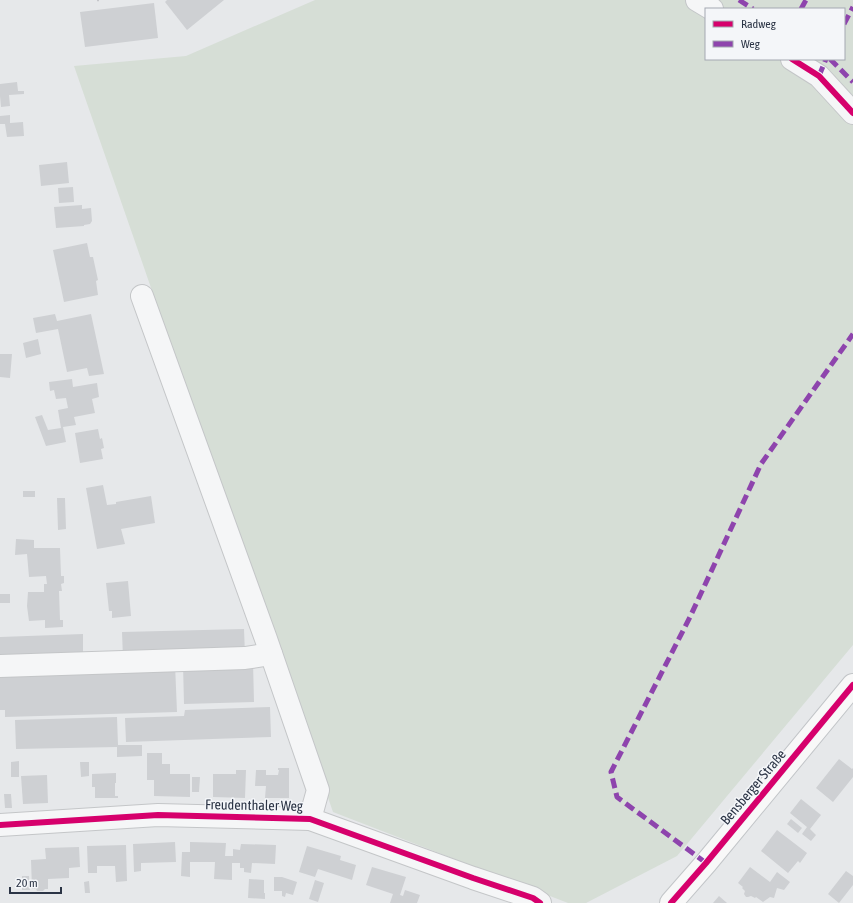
<svg xmlns="http://www.w3.org/2000/svg" width="853" height="903" font-family="'Asap Condensed',sans-serif">
<style>
.green{fill:#d6ded6;fill-rule:evenodd}
.building{fill:#ced0d3}
.lines{fill:none;stroke-linecap:round;stroke-linejoin:round}
.minor-casing{stroke:#c4c6c8;stroke-width:24}
.major-casing{stroke:#c2c5c8;stroke-width:24}
.path{stroke:#c5c6ca;stroke-width:2.5;stroke-dasharray:3 3;stroke-linecap:butt}
.minor{stroke:#f5f6f7;stroke-width:22}
.major{stroke:#f8f8f8;stroke-width:22}
.quiet{stroke:#8e44ad;stroke-width:5;stroke-dasharray:10 5;stroke-linecap:butt}
.cycleway-casing{stroke:#f4f6f9;stroke-width:8}
.cycleway{stroke:#d6006c;stroke-width:6}
.labels{text-anchor:middle;stroke-width:3;stroke-linejoin:round;paint-order:stroke}
.street-label{font-size:14px;fill:#2b3445;stroke:#f4f6f9}
</style>
<rect width="100%" height="100%" fill="#e6e8ea"/>
<path class="green" d="M315,0H853V645L677,856L586,903H568L333,812L74,66L186,56ZM706,9H844V59H706Z"/>
<g class="building">
<path d="M167,0H224L187,30L165,2Z"/>
<path d="M154,3L158,38L85,47L80,12Z"/>
<path d="M17,82L18,91H24V94L9,95L10,106L1,107L0,96V84Z"/>
<path d="M10,115V123L23,122L24,136L7,137L5,124H0V116Z"/>
<path d="M67,162L69,183L41,186L39,165Z"/>
<path d="M73,187L74,202L59,203L58,188Z"/>
<path d="M82,205V209L91,208L92,221L90,224L84,225V226L56,228L54,207Z"/>
<path d="M87,243L90,257H93L98,280L96,281L98,295L64,302L53,250Z"/>
<path d="M55,314L57,321L91,314L104,374L89,376L87,368L67,372L58,329L36,333L33,318Z"/>
<path d="M38,339L41,354L26,358L23,343Z"/>
<path d="M0,354H12L10,378L0,377Z"/>
<path d="M72,379L73,387L97,383L99,397L92,399L95,413L74,417L76,425L63,427L66,442L46,446L35,417L42,415L48,430L61,428L58,410L68,408L66,398L56,399L54,390L50,391L49,382Z"/>
<path d="M98,429L100,439L102,438L104,448L101,449L103,459L80,463L75,433Z"/>
<path d="M103,485L107,505L116,504V502L151,496L155,523L121,529L125,544L97,549L86,488Z"/>
<rect x="23" y="491" width="12" height="6"/>
<path d="M57,498H65L66,529L58,530Z"/>
<path d="M16,539L34,540V548H60L61,576H64V583L61,584L62,591H59L60,620H63V627L45,628V620L29,621L27,606L28,592H44V584H47L46,576L29,577L27,554L15,555Z"/>
<path d="M128,581L131,616L112,618V611H109L106,583Z"/>
<rect x="0" y="594" width="10" height="9"/>
<path d="M244,629L245,655L123,658L122,632Z"/>
<path d="M83,634V660L0,662V637Z"/>
<path d="M253,662L254,702L184,704L183,664Z"/>
<path d="M175,664L177,712L5,717V710H0V669Z"/>
<path d="M270,707L271,737L126,742L125,718L184,716L185,710Z"/>
<path d="M117,717L118,745H142V756L117,757V747L16,749L15,720Z"/>
<path d="M147,753H162V764H170V774H190V797L154,796V780H147Z"/>
<path d="M839,759L852,769L853,768V777L833,802L816,788Z"/>
<path d="M19,761V777H11V762Z"/>
<path d="M80,762H89V776L81,777Z"/>
<path d="M278,768H289V798H265L266,786H255L256,770H266V775H278L279,770H278Z"/>
<path d="M236,770H246L245,798L213,797V774H236Z"/>
<path d="M116,773V783H115V796H118V798H95V787H92V774Z"/>
<path d="M47,775L48,803L23,804L21,776Z"/>
<path d="M192,777H200L199,792H192Z"/>
<path d="M4,794H11L12,808H5Z"/>
<path d="M801,799L821,815L810,829L816,835L811,841L802,834L807,827L790,813Z"/>
<path d="M791,819L802,828L798,833L787,824Z"/>
<path d="M777,830L807,853L800,863L798,861L788,873L761,851Z"/>
<path d="M175,842L176,862L141,863V871L134,872L133,844Z"/>
<path d="M190,842L226,843L225,856H233V849L240,850L241,844L276,845L275,864L252,863L251,873L244,872V868H240V863H232V880L214,879L215,862H190V877L181,876L182,852H190Z"/>
<path d="M126,845L127,881L116,882L115,866H97V873H88L87,846Z"/>
<path d="M307,846L341,856L340,860L356,865L352,880L318,869L315,877L299,872Z"/>
<path d="M79,847L80,867L69,868V878L48,879V889H45L43,891H37L36,889H32L31,860L46,859L45,848Z"/>
<path d="M372,867L406,877L400,895L403,896L405,890L420,895L417,903H390L393,894L366,885Z"/>
<path d="M750,867L770,882L777,872L790,882L784,890L777,888L774,898L770,897L763,902L756,897L755,898L751,896L748,897H746L744,894L745,891L742,888L743,887L738,883Z"/>
<path d="M846,871L853,876V885L839,903L828,894Z"/>
<path d="M22,876H29L30,890H22Z"/>
<path d="M274,877H282L297,882L293,895L286,893L285,897L282,896V891H274Z"/>
<path d="M249,879L264,880V893H265V899L248,898Z"/>
<path d="M315,880L324,883L318,902L309,899Z"/>
<path d="M89,881L90,893H85L84,882Z"/>
<path d="M719,896L727,903H713Z"/>
</g>
<g class="lines">
<g class="minor-casing">
<g id="minor">
<path d="M697,0L712,9"/>
<path d="M792,59L819,76L853,113"/>
<path d="M142,296L266,639L318,790L310,819"/>
<path d="M0,666L245,658L271,654"/>
<path d="M0,825L158,815L310,819L473,878L533,898L540,903"/>
</g>
</g>
<g class="major-casing">
<path id="major" d="M671,903L706,863L853,685"/>
</g>
<path class="path" d="M97,0H99"/>
<use href="#minor" class="minor"/>
<use href="#major" class="major"/>
<g class="quiet">
<path d="M739,0L753,9"/>
<path d="M801,9L806,0"/>
<path d="M844,24L853,7"/>
<path d="M830,59L853,82"/>
<path d="M819,76L826,59"/>
<path d="M706,863L617,797L611,772L690,617L761,464L853,334"/>
</g>
<g class="cycleway-casing">
<g id="cycleway">
<path d="M792,59L819,76L853,113"/>
<path d="M0,825L158,815L310,819L473,878L533,898L540,903"/>
<path d="M671,903L706,863L853,685"/>
</g>
</g>
<use href="#cycleway" class="cycleway"/>
</g>
<g class="labels">
<g class="street-label">
<text transform="translate(753 787) rotate(-50)" y="5">Bensberger Straße</text>
<text transform="translate(254 805) rotate(1)" y="5">Freudenthaler Weg</text>
</g>
</g>
<rect x="705" y="8" width="140" height="52" fill="#f4f6f9" stroke="#a4a8b1"/>
<rect x="713" y="21" width="20" height="6" fill="#d6006c" stroke="#a4a8b1"/>
<text x="741" y="28" font-size="12" fill="#2b3445">Radweg</text>
<rect x="713" y="41" width="20" height="6" fill="#8e44ad" stroke="#a4a8b1"/>
<text x="741" y="48" font-size="12" fill="#2b3445">Weg</text>
<path d="M10 887v6h51v-6" fill="none" stroke="#2b3445" stroke-width="2"/>
<text x="16" y="887" font-size="12" fill="#2b3445" stroke="#f4f6f9" stroke-width="3" paint-order="stroke">20 m</text>
</svg>
